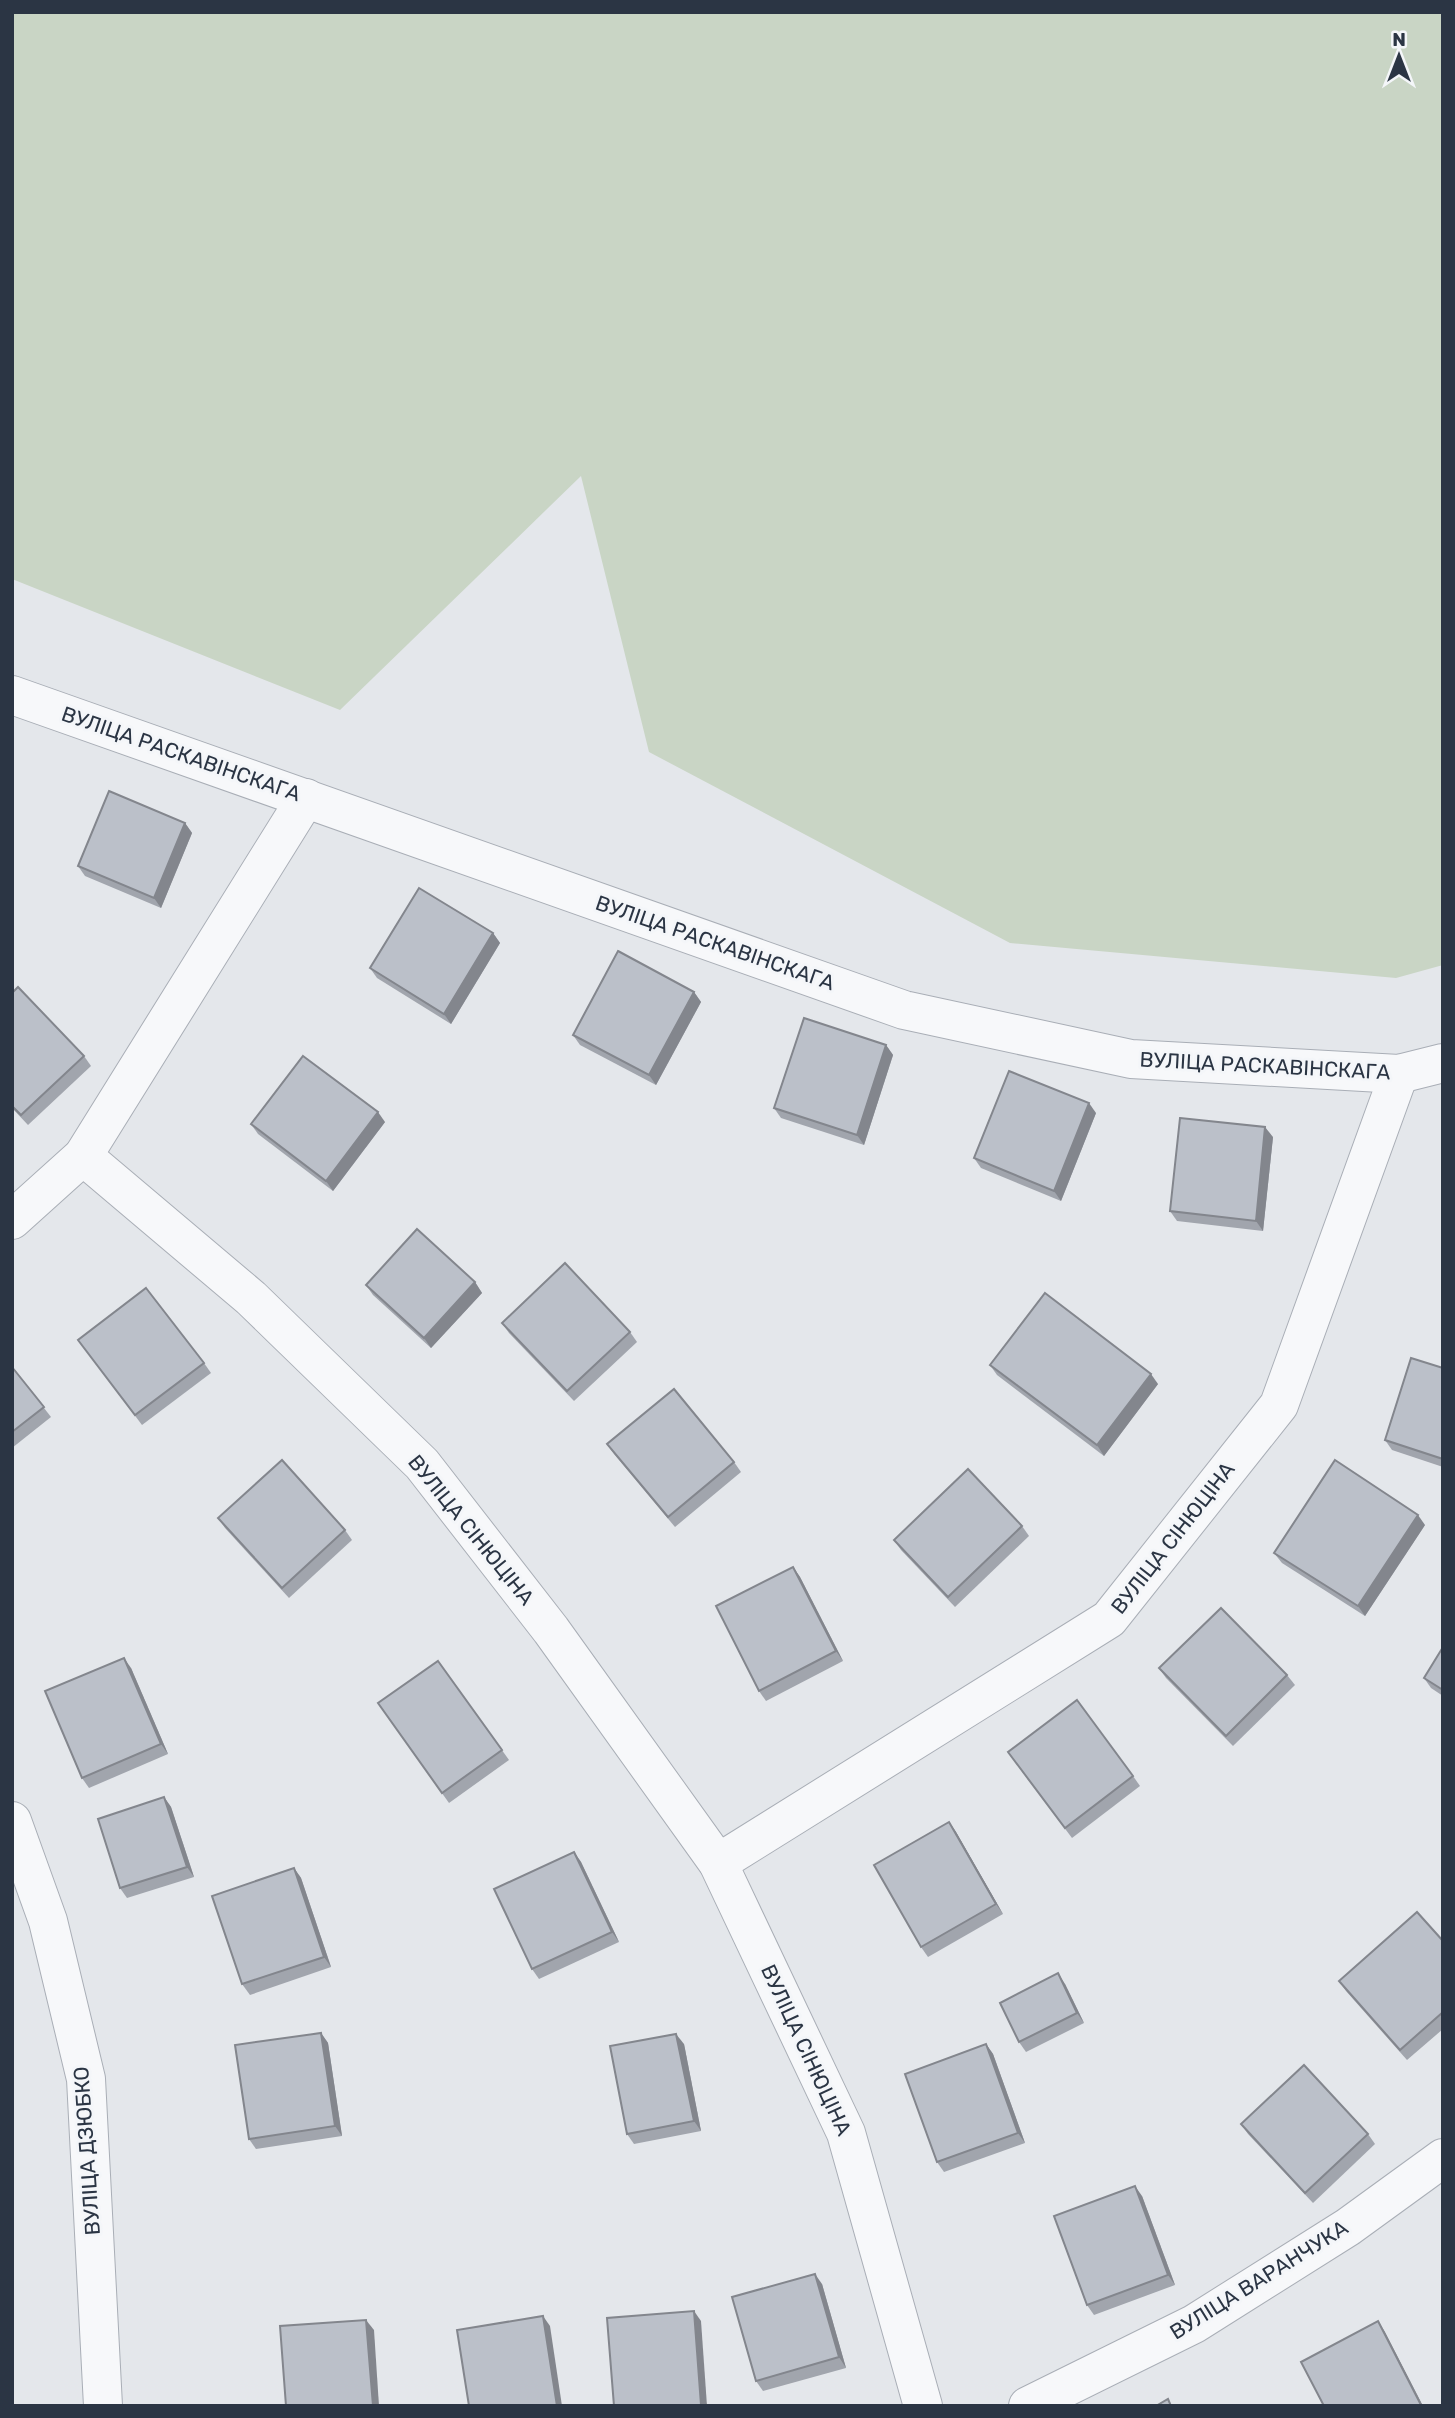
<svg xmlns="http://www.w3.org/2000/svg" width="1455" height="2418" font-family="Rubik,sans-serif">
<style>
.green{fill:#c9d5c5}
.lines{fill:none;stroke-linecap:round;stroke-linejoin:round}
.minor-casing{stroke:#a9aeb6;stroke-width:40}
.minor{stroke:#f7f8fa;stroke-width:38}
.wall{fill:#a1a5ad}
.shaded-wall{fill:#83868d}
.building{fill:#bbc0c9;stroke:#83868d;stroke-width:2}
.labels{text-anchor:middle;stroke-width:6;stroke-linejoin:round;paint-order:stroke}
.street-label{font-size:21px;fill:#2b3544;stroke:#f4f6f9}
</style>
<rect width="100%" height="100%" fill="#e4e7eb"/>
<path class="green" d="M12,12H1443V965L1396,978L1010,943L649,752L581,476L340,710L12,579Z"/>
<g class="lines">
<g class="minor-casing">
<g id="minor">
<path d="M12,695L904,1010L1131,1059L1399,1074L1443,1063"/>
<path d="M83,1156L251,1298L422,1464L551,1630L718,1863L846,2133L923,2406"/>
<path d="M12,1220L83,1156L306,798"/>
<path d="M12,1821L48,1921L86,2079L103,2406"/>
<path d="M718,1863L1109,1619L1279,1405L1399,1074"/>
<path d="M1028,2406L1194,2324L1348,2227L1443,2158"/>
</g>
</g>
<use href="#minor" class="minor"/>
</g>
<g class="wall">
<path d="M185,823L192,833L161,908L85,876L78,866Z"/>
<path d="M493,933L500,943L451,1024L377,978L370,968Z"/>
<path d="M694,992L701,1002L656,1085L580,1045L573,1035Z"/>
<path d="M12,993L84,1056L91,1066L28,1125L12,1108Z"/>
<path d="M886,1045L893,1055L864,1145L781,1118L774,1108Z"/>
<path d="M1096,1113L1061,1201L981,1168L974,1158Z"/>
<path d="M385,1122L333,1191L258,1134L251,1124Z"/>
<path d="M1273,1137L1263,1231L1177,1221L1170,1211Z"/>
<path d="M475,1282L482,1293L431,1348L373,1295L366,1285Z"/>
<path d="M502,1323L630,1332L637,1342L574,1401L509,1333Z"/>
<path d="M78,1340L204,1363L211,1373L142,1425Z"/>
<path d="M990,1365L1158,1384L1104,1456L997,1375Z"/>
<path d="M12,1367L51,1417L12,1448Z"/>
<path d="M1443,1368V1467L1392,1450L1385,1440Z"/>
<path d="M607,1444L734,1462L741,1472L675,1527L614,1454Z"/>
<path d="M218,1518L345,1530L352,1540L289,1598L225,1528Z"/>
<path d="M1425,1525L1365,1616L1282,1563L1274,1553Z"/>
<path d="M1022,1526L1029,1536L955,1607L901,1550L894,1540Z"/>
<path d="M793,1567L800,1577L843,1661L766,1701L759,1691Z"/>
<path d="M1443,1647V1696L1431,1688L1424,1678Z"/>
<path d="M438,1661L509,1760L449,1803L378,1703Z"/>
<path d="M131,1668L168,1754L89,1788L82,1778Z"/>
<path d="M1159,1668L1287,1675L1295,1685L1233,1746L1166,1678Z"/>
<path d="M1015,1762L1133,1776L1140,1786L1072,1838Z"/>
<path d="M164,1797L171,1807L194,1877L127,1898L120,1888Z"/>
<path d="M949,1822L956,1832L1003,1914L928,1957L921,1947Z"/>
<path d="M574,1852L581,1862L619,1942L539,1979L532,1969Z"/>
<path d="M294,1868L301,1878L331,1967L250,1995L242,1984Z"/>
<path d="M1443,1941V2029L1407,2060L1346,1991L1339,1981Z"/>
<path d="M1065,1984L1084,2023L1026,2052L1019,2042Z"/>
<path d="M321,2033L328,2043L342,2136L256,2149L249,2139Z"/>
<path d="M684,2044L701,2131L634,2144L627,2134Z"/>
<path d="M986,2044L993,2054L1025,2143L944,2172L937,2162Z"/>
<path d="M1241,2124L1368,2134L1375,2144L1313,2203L1248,2134Z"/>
<path d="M1142,2196L1175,2285L1094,2315L1087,2305Z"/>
<path d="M822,2284L846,2368L763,2391L756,2381Z"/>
</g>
<g class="shaded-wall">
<path d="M185,823L192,833L161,908L154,898Z"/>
<path d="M493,933L500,943L451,1024L444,1014Z"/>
<path d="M694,992L701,1002L656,1085L649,1075Z"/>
<path d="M886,1045L893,1055L864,1145L857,1135Z"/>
<path d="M1089,1103L1096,1113L1061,1201L1054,1191Z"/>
<path d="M378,1112L385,1122L333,1191L326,1181Z"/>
<path d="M1265,1127L1273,1137L1263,1231L1256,1221Z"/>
<path d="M475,1282L482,1293L431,1348L424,1338Z"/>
<path d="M1151,1374L1158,1384L1104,1456L1097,1445Z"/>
<path d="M1418,1515L1425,1525L1365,1616L1358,1606Z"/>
<path d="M793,1567L800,1577L843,1661L836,1651Z"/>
<path d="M124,1658L131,1668L168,1754L161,1744Z"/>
<path d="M164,1797L171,1807L194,1877L187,1867Z"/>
<path d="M949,1822L956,1832L1003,1914L996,1904Z"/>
<path d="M574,1852L581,1862L619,1942L612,1932Z"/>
<path d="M294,1868L301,1878L331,1967L324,1957Z"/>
<path d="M1058,1973L1065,1984L1084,2023L1077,2013Z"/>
<path d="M321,2033L328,2043L342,2136L335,2126Z"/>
<path d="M676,2034L684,2044L701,2131L694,2121Z"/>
<path d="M986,2044L993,2054L1025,2143L1018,2133Z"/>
<path d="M1135,2186L1142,2196L1175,2285L1168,2275Z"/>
<path d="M815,2274L822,2284L846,2368L839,2357Z"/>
<path d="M694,2311L701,2321L707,2406L701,2405Z"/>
<path d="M543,2316L550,2326L562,2406H557Z"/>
<path d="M366,2320L374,2330L379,2406H373Z"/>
<path d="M1378,2321L1385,2332L1423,2406H1422Z"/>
</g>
<g class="building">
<path d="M109,791L185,823L154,898L78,866Z"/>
<path d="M419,888L493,933L444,1014L370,968Z"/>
<path d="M618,951L694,992L649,1075L573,1035Z"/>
<path d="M18,987L84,1056L21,1115L12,1106V993Z"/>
<path d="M804,1018L886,1045L857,1135L774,1108Z"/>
<path d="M303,1056L378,1112L326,1181L251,1124Z"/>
<path d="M1009,1071L1089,1103L1054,1191L974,1158Z"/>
<path d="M1180,1118L1265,1127L1256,1221L1170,1211Z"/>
<path d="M417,1229L475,1282L424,1338L366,1285Z"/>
<path d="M565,1263L630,1332L567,1391L502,1323Z"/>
<path d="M146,1288L204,1363L135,1415L78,1340Z"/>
<path d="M1045,1293L1151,1374L1097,1445L990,1365Z"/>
<path d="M1411,1358L1443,1368V1459L1385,1440Z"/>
<path d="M12,1367L44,1407L12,1432Z"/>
<path d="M674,1389L734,1462L668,1517L607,1444Z"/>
<path d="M282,1460L345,1530L282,1588L218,1518Z"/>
<path d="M1335,1460L1418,1515L1358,1606L1274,1553Z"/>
<path d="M968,1469L1022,1526L948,1597L894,1540Z"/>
<path d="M793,1567L836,1651L759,1691L716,1606Z"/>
<path d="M1221,1608L1287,1675L1226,1736L1159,1668Z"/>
<path d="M1443,1647V1690L1424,1678Z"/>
<path d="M124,1658L161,1744L82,1778L45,1691Z"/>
<path d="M438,1661L502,1750L442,1793L378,1703Z"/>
<path d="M1077,1700L1133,1776L1065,1828L1008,1752Z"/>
<path d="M164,1797L187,1867L120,1888L98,1819Z"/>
<path d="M949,1822L996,1904L921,1947L874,1865Z"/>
<path d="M574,1852L612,1932L532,1969L494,1889Z"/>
<path d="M294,1868L324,1957L242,1984L212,1896Z"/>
<path d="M1417,1912L1443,1941V2012L1400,2050L1339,1981Z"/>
<path d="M1058,1973L1077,2013L1019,2042L1000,2003Z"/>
<path d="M321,2033L335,2126L249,2139L235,2045Z"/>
<path d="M676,2034L694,2121L627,2134L610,2046Z"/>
<path d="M986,2044L1018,2133L937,2162L905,2074Z"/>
<path d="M1304,2065L1368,2134L1305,2193L1241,2124Z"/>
<path d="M1135,2186L1168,2275L1087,2305L1054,2216Z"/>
<path d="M815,2274L839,2357L756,2381L732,2297Z"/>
<path d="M694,2311L701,2405L614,2406L607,2318Z"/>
<path d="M543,2316L557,2406H469L457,2330Z"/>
<path d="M366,2320L373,2406H286L280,2326Z"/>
<path d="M1378,2321L1421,2405L1324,2406L1301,2362Z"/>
<path d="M1168,2399L1171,2406H1156Z"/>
</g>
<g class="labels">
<g class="street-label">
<text transform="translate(181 754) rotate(19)" y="7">ВУЛІЦА РАСКАВІНСКАГА</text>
<text transform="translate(715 943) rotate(19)" y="7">ВУЛІЦА РАСКАВІНСКАГА</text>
<text transform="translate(1265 1066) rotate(3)" y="7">ВУЛІЦА РАСКАВІНСКАГА</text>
<text transform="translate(471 1530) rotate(51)" y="7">ВУЛІЦА СІНЮЦІНА</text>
<text transform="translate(1173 1538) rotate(-52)" y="7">ВУЛІЦА СІНЮЦІНА</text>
<text transform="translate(806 2050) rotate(65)" y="7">ВУЛІЦА СІНЮЦІНА</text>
<text transform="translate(87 2151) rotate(-94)" y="7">ВУЛІЦА ДЗЮБКО</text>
<text transform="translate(1259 2280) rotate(-32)" y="7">ВУЛІЦА ВАРАНЧУКА</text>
</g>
</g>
<rect width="1455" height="2418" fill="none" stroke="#2b3544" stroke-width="28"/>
<g transform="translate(1399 56)" stroke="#f4f6f9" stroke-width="5" paint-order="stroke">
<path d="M0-5L12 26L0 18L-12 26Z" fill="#2b3544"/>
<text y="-10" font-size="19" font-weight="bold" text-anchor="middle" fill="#2b3544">N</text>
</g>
</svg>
